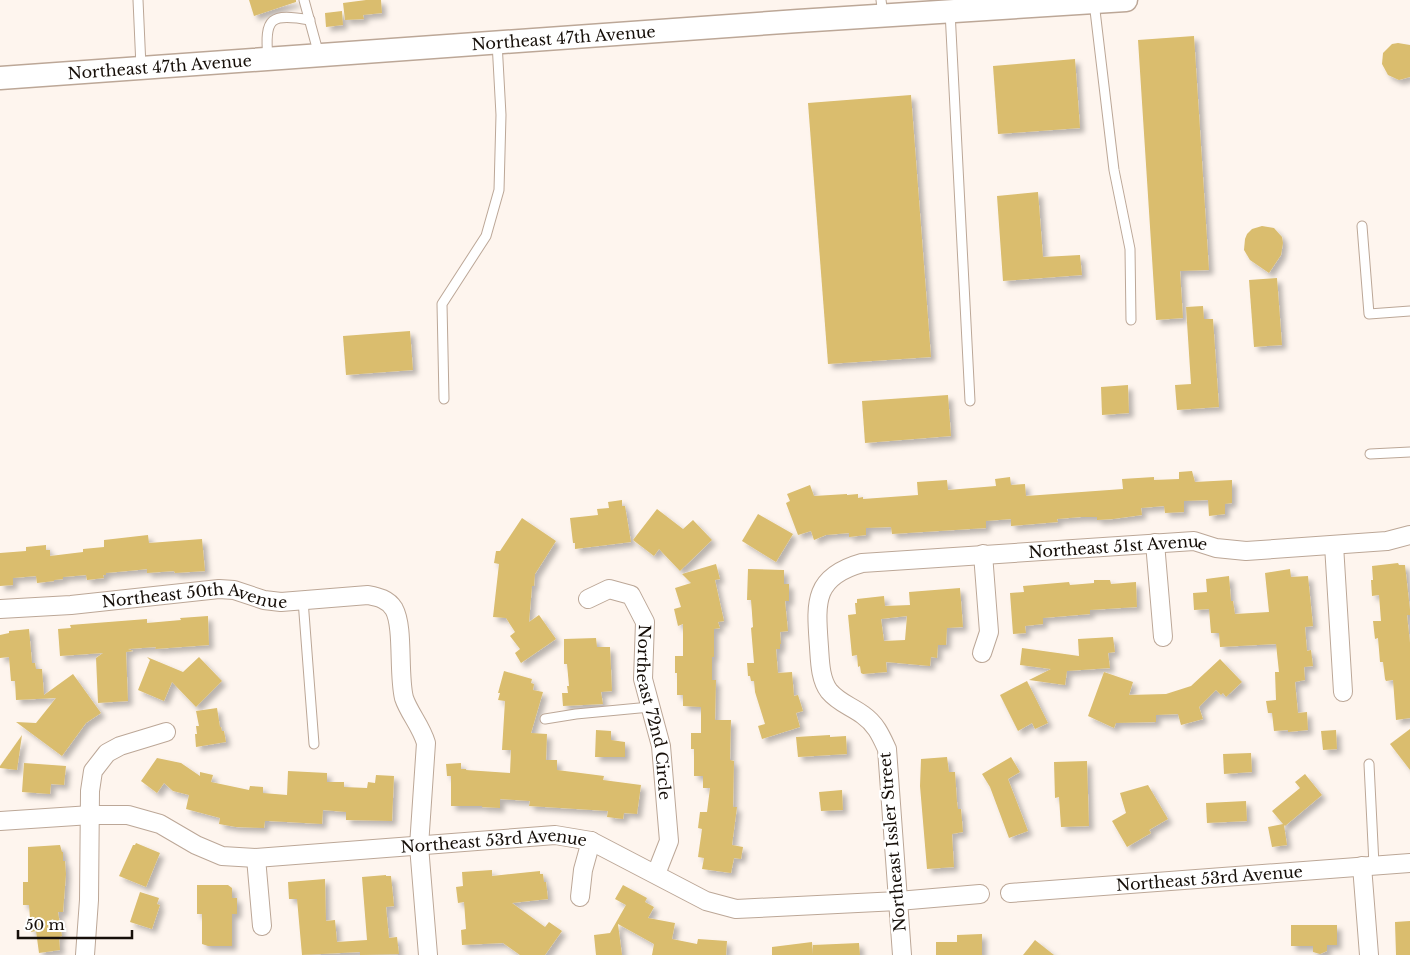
<svg xmlns="http://www.w3.org/2000/svg" width="1410" height="955" font-family="'Libre Baskerville',serif">
<style>
.building{fill:#dabd6e;fill-rule:evenodd;filter:url(#shadow)}
.lines{fill:none;stroke-linecap:round;stroke-linejoin:round}
.service-casing{stroke:#bca797;stroke-width:11}
.minor-casing{stroke:#bca797;stroke-width:20}
.tertiary-casing{stroke:#bca797;stroke-width:25}
.service{stroke:#fff;stroke-width:9}
.minor{stroke:#fff;stroke-width:18}
.tertiary{stroke:#fff;stroke-width:22}
.labels{text-anchor:middle;stroke-width:5;stroke-linejoin:round;paint-order:stroke}
.street-label{font-size:16px;fill:#160f09;stroke:#fff}
</style>
<defs>
<filter id="shadow"><feDropShadow dx="4.5" dy="4.5" stdDeviation="2.5" flood-color="#0004"/></filter>
</defs>
<rect width="100%" height="100%" fill="#fef5ee"/>
<g class="building">
<path d="M249,0H296V2L254,16Z"/>
<path d="M366,0H381L382,13L363,15L364,19L345,20L343,3Z"/>
<path d="M342,11L343,25L326,27L325,13Z"/>
<path d="M1194,36L1209,270L1180,271L1183,318L1156,320L1138,40Z"/>
<path d="M1398,43L1410,45V77L1399,80L1388,75L1382,64L1383,53L1392,44Z"/>
<path d="M1075,59L1080,128L998,134L993,66Z"/>
<path d="M911,95L931,357L828,364L808,103Z"/>
<path d="M1038,192L1043,257L1080,255L1082,275L1003,281L997,196Z"/>
<path d="M1262,226L1274,228L1282,237L1283,243L1281,255L1269,273L1250,260L1244,250L1245,239L1247,234L1252,229Z"/>
<path d="M1277,278L1282,345L1254,347L1249,280Z"/>
<path d="M1203,306L1204,319H1213L1219,407L1177,410L1175,385L1191,384L1186,307Z"/>
<path d="M410,331L413,370L346,375L343,336Z"/>
<path d="M1128,385L1129,413L1102,415L1101,387Z"/>
<path d="M948,395L951,436L865,443L862,401Z"/>
<path d="M1192,471L1195,482L1232,480V503L1225,504V514L1209,516L1208,500L1184,501V512L1165,513L1164,506L1141,508L1142,515L1113,519L1097,520V517H1081L1057,519L1058,522L1011,526V519L986,521V528L892,534L891,527L866,528V535L849,537V533L826,535L814,540L811,531L798,535L786,503L790,501L787,494L810,485L814,496L847,494V495L858,494V498L863,497V499L918,495L917,482L947,480L948,490L996,486L995,479L1010,477L1011,485L1025,484L1026,496L1123,489L1122,479L1154,477V480L1179,479V472Z"/>
<path d="M622,500V506H625L631,542L575,549V543H573L570,518L598,515L597,509L609,508L608,502Z"/>
<path d="M657,509L683,529L693,520L712,540L680,571L659,549L654,556L633,540Z"/>
<path d="M758,514L793,534L776,562L742,541Z"/>
<path d="M522,518L556,541L535,574L534,586H532L529,622L539,615L556,639L521,663L515,653L520,649L510,636L515,632L506,618L493,617L499,564L494,563L496,551H500Z"/>
<path d="M148,535L149,543L202,539L205,571L175,573L174,571L147,573V569L138,570L106,573V575H103L104,578L87,580L86,575L63,577V579L54,580V581L37,583L36,576L13,578V585L0,586V553L26,551V547L46,545V550H50V556L83,552V549L104,547V540Z"/>
<path d="M1398,563L1399,565H1405L1410,610V615H1407L1410,643V718L1396,720L1393,680L1386,681L1385,679L1383,662H1380L1378,638L1375,639L1373,621H1381L1379,595L1372,596L1371,580H1373L1372,566Z"/>
<path d="M716,564L720,579L715,580L724,621L718,622L720,628L714,629V657H712V680H716L715,720H731L730,760L734,761L733,807H737L732,845L743,847L741,859L734,858L731,873L702,869L704,858L698,857L702,829L698,828L700,812H707L710,788H703V776H694V749H691V733H701V707L683,706V695H677V673H675V656H683V624L678,626L674,609L681,607L675,588L691,583L682,574Z"/>
<path d="M748,569L784,570V584H789V601H785L788,631L780,632L781,644H780V649H776L778,673L792,672L794,696L798,695L803,711L796,713L800,727L762,739L758,726L765,724L755,692L754,681H751L750,676H748L747,663H754L751,628L753,627L751,600H747Z"/>
<path d="M1290,569L1291,577L1308,576L1313,626L1305,627L1307,651L1311,650L1313,666L1304,667L1305,680L1295,682L1298,713L1307,712L1308,730L1288,732V730L1274,731L1272,713H1268L1266,701L1276,700L1275,672H1279L1276,644L1220,647L1219,633H1211L1209,609L1194,610L1193,593L1207,592L1206,579L1229,576L1231,601H1233L1235,614L1269,612L1265,573Z"/>
<path d="M1094,580H1110L1111,584L1136,582L1137,607L1090,610V614L1043,618V624L1025,626L1026,633L1013,634L1010,593L1024,592L1023,586L1069,582L1070,585L1094,583Z"/>
<path d="M960,588L963,627L947,628L946,645H938L937,658L931,657L930,666L886,662L887,672L863,674L861,673L860,666L858,667L857,655L852,656L848,615L856,614L855,603H857V599L884,596L885,606L910,605L909,592ZM907,616L905,640L884,641L881,619Z"/>
<path d="M208,616L209,645L155,649L156,647L128,649L133,651L126,652L128,701L98,703L96,658L103,653L60,656L58,629L71,628L70,625L147,619V623L181,620L180,618Z"/>
<path d="M29,629L32,663H35L36,669H42L44,695L73,674L101,713L86,723L62,756L16,722L36,723L56,698L16,700L15,681H11L9,657L0,658V635L9,633V631Z"/>
<path d="M1113,637L1115,652L1108,653L1110,668L1067,671L1065,685L1029,680L1051,669L1020,665L1022,648L1079,656L1078,639Z"/>
<path d="M596,638L597,647H610L612,691L601,692L603,704L563,706L562,693H568L567,686H569L567,664H564V639Z"/>
<path d="M147,657L183,672L199,657L222,681L196,707L172,682L164,701L138,690L150,660Z"/>
<path d="M1220,659L1242,682L1226,697L1223,693L1221,695L1216,690L1199,707L1203,719L1181,725L1178,714L1156,715V722L1116,723L1114,728L1088,716L1104,672L1133,682L1129,695L1166,694L1191,686Z"/>
<path d="M504,671L532,679L531,683L534,684L533,690L543,692L531,733L547,734L546,760H557V770L604,776L603,780L641,785L637,814L624,813L623,819L607,817L608,811L529,806L530,801L500,799V808L482,807V806H451V776H447L446,764L461,763V769H466V770L510,773L511,750H502L505,701L498,700L500,693H498Z"/>
<path d="M1027,681L1048,723L1035,729L1032,723L1018,731L1000,695Z"/>
<path d="M217,708L220,727H221L222,731H224L226,742L196,747L195,734H197L196,726H199L196,711Z"/>
<path d="M1410,729V770L1390,744Z"/>
<path d="M596,730L611,731V740L625,742V757H595Z"/>
<path d="M1336,730L1337,749L1323,750L1321,731Z"/>
<path d="M22,735L17,770L0,768V766Z"/>
<path d="M830,735V737L846,736L847,754L798,757L796,737Z"/>
<path d="M1251,753L1252,772L1224,774L1223,754Z"/>
<path d="M947,757L949,772H955L957,802L958,809H961L963,832L952,834L954,867L927,869L920,786L921,759Z"/>
<path d="M1011,757L1020,772L1008,779L1028,831L1009,838L990,787L982,774Z"/>
<path d="M157,758L181,763L200,776V772L213,775L211,782L249,790L250,786L263,787V793L287,795L288,771L327,773V782H344V787L367,788L368,782L375,783L376,775L394,776L392,821L346,820V812L323,810L322,824L269,821H265L264,828L236,827L219,824L220,818L186,809L189,795L173,791L164,783L157,793L141,781Z"/>
<path d="M1087,761L1089,826L1061,827L1059,797L1055,798L1054,762Z"/>
<path d="M24,763L66,766L64,785L51,784L50,794L22,792Z"/>
<path d="M1305,774L1322,795L1285,826L1284,825L1287,845L1272,847L1268,827L1283,824L1272,811L1300,788L1295,782Z"/>
<path d="M1148,785L1168,819L1149,830L1151,833L1127,847L1112,821L1126,813L1120,793Z"/>
<path d="M842,790L843,810L821,811L819,792Z"/>
<path d="M1246,801L1247,821L1207,823L1206,803Z"/>
<path d="M136,843L160,853L146,887L119,876L133,845H135Z"/>
<path d="M60,845L62,852H63V861H65L66,874L63,912H58L62,936L59,937L60,950L39,953L36,931L31,932L29,905H23V882H28V847Z"/>
<path d="M492,870V876L540,871V874H543L544,882H546L548,899L512,903L545,927L549,922L562,931L545,955H520L503,943L462,945L461,930L466,929L464,902L458,903L456,887L463,886L462,872Z"/>
<path d="M386,875V876H391L394,906L386,907L389,938L397,937L399,954L360,955V952L302,955L297,899H289L288,882L325,879L326,921L335,920L337,942L367,940L362,877Z"/>
<path d="M197,885H228L232,888V898H237V914H232V946H208L202,944V914H197Z"/>
<path d="M623,885L647,898L645,902L654,907L648,918L675,923L672,939L697,944L698,939L727,941L726,955H652L654,944L618,924L622,955H596L594,935L610,933L626,905L615,899Z"/>
<path d="M140,892L159,898L157,904L160,905L152,929L130,922Z"/>
<path d="M1410,921V955H1396L1395,922Z"/>
<path d="M1291,925H1337V945H1327V951L1320,954L1313,952V946H1291Z"/>
<path d="M982,934V955H936V942H957V935Z"/>
<path d="M1035,940L1054,955H1023Z"/>
<path d="M812,942L813,955H772V947Z"/>
<path d="M859,943L860,955H813V945Z"/>
</g>
<g class="lines">
<g class="service-casing">
<g id="service">
<path d="M138,0L141,67"/>
<path d="M304,0L319,55"/>
<path d="M881,0L883,15"/>
<path d="M1094,2L1114,170L1130,249L1131,320"/>
<path d="M950,11L970,401"/>
<path d="M268,58C264,17 271,13 310,20"/>
<path d="M1362,226L1369,314L1410,311"/>
<path d="M444,399L442,304L486,236L499,190L501,115L497,42"/>
<path d="M1370,454L1410,452"/>
<path d="M303,600L314,744"/>
<path d="M545,719L576,714L650,707"/>
<path d="M1369,764L1374,865"/>
</g>
</g>
<g class="minor-casing">
<g id="minor">
<path d="M1155,543L1163,637"/>
<path d="M1334,545L1343,692"/>
<path id="s1" d="M588,599L609,589L631,595L645,622L643,679L661,746L669,841L656,874"/>
<path id="s2" d="M0,609L71,605L219,589L234,590L264,600L281,602L368,595C378,597 388,599 394,609C404,627 398,674 404,698C409,713 421,726 426,743L419,846L428,955"/>
<path d="M982,653L989,632L983,554"/>
<path id="s3" d="M0,821L91,815H128L160,824L196,845L222,856L256,858L555,835L591,841L706,901L736,909L898,901L980,894"/>
<path d="M256,858L262,926"/>
<path d="M1362,866L1369,955"/>
<path id="s4" d="M1010,893L1410,863"/>
<path d="M580,897L583,870L591,841"/>
<path d="M85,955L89,900L90,791L93,771L107,753L120,746L166,732"/>
<path id="s5" d="M902,955L887,749C881,736 876,724 863,715C851,706 839,703 829,691C820,679 820,661 819,647C816,604 812,577 862,563L1194,541L1216,548L1246,551L1387,541L1410,535"/>
</g>
</g>
<g class="tertiary-casing">
<g id="tertiary">
<path id="s6" d="M0,78L798,21L1126,0"/>
</g>
</g>
<use href="#service" class="service"/>
<use href="#minor" class="minor"/>
<use href="#tertiary" class="tertiary"/>
</g>
<g class="labels">
<g class="street-label">
<text dy="6" stroke="none"><textPath href="#s6" startOffset="565">Northeast 47th Avenue</textPath></text>
<text dy="6" stroke="none"><textPath href="#s6" startOffset="160">Northeast 47th Avenue</textPath></text>
<text dy="6" stroke="none"><textPath href="#s5" startOffset="700">Northeast 51st Avenue</textPath></text>
<text dy="6" stroke="none"><textPath href="#s2" startOffset="196">Northeast 50th Avenue</textPath></text>
<text dy="6" stroke="none"><textPath href="#s1" startOffset="168">Northeast 72nd Circle</textPath></text>
<text transform="translate(892 842) rotate(-95)" y="6">Northeast Issler Street</text>
<text dy="6" stroke="none"><textPath href="#s3" startOffset="504">Northeast 53rd Avenue</textPath></text>
<text dy="6" stroke="none"><textPath href="#s4" startOffset="200">Northeast 53rd Avenue</textPath></text>
</g>
</g>
<path d="M18 930v8h114v-8" fill="none" stroke="#160f09" stroke-width="2.5"/>
<text x="25" y="930" font-size="15" fill="#160f09" stroke="#ffffff" stroke-width="4" paint-order="stroke">50 m</text>
</svg>
